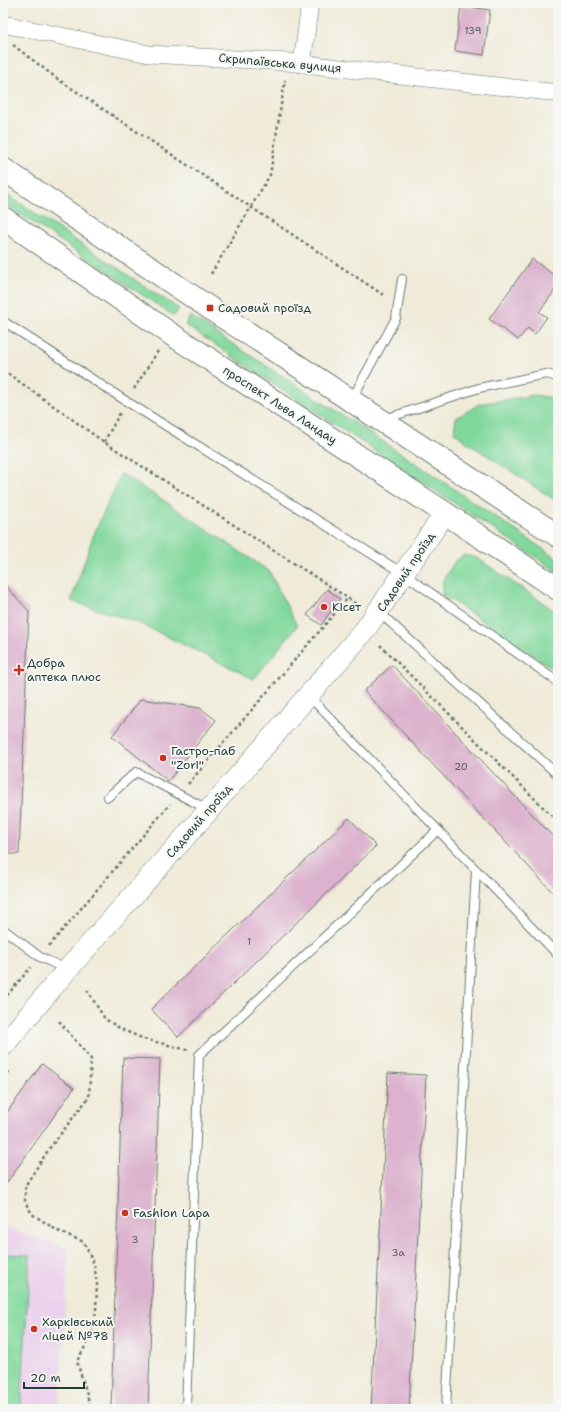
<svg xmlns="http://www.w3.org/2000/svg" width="561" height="1412" font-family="'Shantell Sans',sans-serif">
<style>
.built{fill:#ebd1ec}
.green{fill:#81d89c;stroke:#508a68}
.building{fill:#dcb2ce}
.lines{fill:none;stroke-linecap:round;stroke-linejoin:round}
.service-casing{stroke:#687a6e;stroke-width:10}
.minor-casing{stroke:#687a6e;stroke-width:18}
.tertiary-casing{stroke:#687a6e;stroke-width:22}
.primary-casing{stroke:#687a6e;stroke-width:24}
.path{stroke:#687a6e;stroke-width:2.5;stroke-dasharray:3 3;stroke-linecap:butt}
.service{stroke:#fff;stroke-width:8}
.minor{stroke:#fff;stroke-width:17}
.tertiary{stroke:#fff;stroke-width:21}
.primary{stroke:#fff;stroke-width:22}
.poi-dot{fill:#c8321e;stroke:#f6f6f2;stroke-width:1.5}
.labels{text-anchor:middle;stroke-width:4;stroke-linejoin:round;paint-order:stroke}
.number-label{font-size:10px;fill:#4e5a5a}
.street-label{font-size:12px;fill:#1f3d34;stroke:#f6f6f2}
.poi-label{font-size:12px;fill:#1f3d34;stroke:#f6f6f2;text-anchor:start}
</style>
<rect width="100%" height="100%" fill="#f6f6f2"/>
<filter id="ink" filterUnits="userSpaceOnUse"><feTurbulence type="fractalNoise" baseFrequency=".025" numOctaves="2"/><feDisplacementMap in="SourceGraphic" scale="8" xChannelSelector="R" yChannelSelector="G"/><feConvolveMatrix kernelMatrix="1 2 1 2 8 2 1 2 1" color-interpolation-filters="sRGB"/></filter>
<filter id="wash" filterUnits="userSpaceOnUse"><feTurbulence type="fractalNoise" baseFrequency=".012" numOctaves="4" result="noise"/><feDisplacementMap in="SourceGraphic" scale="16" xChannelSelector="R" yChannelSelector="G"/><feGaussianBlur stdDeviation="0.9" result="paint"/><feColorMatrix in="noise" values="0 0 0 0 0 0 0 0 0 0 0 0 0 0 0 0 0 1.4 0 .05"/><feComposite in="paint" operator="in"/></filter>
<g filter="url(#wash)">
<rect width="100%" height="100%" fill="#f0ebd9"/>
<path class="built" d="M3,1227L69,1249L59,1409H3Z"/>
<g class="green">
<path d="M3,192L179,309L174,316L3,203Z"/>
<path d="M190,316L414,462L558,559V572L185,325Z"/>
<path d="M534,395L553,398L558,401V502L468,443L454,432L456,418L479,404Z"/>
<path d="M121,474L160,498L269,571L297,626L254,679L139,623L71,601L92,539Z"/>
<path d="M464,555L477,558L558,613V672L442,594L443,580L455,561Z"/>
<path d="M3,1254L30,1255L21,1409H3Z"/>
</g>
<g id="blocks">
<g class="building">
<path d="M461,6L490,10L484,55L455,51Z"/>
<path d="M532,259L558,278V286L539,312L547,317L535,334L528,328L518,340L489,319Z"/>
<path d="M3,583L29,611L19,854H3Z"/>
<path d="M327,589L340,599L321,625L307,615Z"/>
<path d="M392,665L558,842V898L364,691Z"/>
<path d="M141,699L200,708L216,720L168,781L112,736Z"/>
<path d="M349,818L376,846L178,1037L151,1009Z"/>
<path d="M123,1058L160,1059L148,1409H111Z"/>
<path d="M42,1064L74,1088L3,1188V1118Z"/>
<path d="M388,1073L426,1075L409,1409H371Z"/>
</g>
</g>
</g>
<g filter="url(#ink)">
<use href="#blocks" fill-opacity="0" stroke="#687a6e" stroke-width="1"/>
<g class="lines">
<g class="service-casing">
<g id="service">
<path d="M3,321L126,401L404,574L558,682"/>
<path d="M352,399L396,318L402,279"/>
<path d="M385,419L479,388L546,374L558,377"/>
<path d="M379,612L558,775"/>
<path d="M309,696L558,955"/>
<path d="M108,797L136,772L209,810"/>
<path d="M3,929L40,957L66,969"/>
<path d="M186,1409L199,1055L438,830"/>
<path d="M446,1409L476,870"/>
</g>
</g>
<g class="minor-casing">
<g id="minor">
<path d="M3,24L149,54L287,62L558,93"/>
<path d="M302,64L310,3"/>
</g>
</g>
<g class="tertiary-casing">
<path id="tertiary" d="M3,1046L67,970L209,810L365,630L445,513"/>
</g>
<g class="primary-casing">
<g id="primary">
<path d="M3,169L214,311L558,536"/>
<path d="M3,218L171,334L445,513L558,589"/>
</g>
</g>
<g class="path">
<path d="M13,45L59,80L385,296"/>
<path d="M211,274L270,175L285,80"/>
<path d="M3,370L104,442L348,598L357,605"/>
<path d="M134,389L158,351"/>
<path d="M104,442L120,413"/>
<path d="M380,645L558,822"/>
<path d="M188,784L348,598"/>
<path d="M49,946L170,804"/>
<path d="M87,990L105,1019L121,1029L144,1039L188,1050"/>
<path d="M3,1000L31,967"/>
<path d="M59,1021L91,1059L89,1097L49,1149L25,1186V1202L32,1214L58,1231L84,1242L94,1264L97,1284L96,1311L92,1334L77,1361C81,1377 88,1393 90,1409"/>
<path d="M3,1067L11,1075"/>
</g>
<use href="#service" class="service"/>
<use href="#minor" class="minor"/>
<use href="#tertiary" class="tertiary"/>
<use href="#primary" class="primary"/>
</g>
</g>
<g class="poi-dot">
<rect x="206" y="304" width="8" height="8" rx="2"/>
<circle cx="324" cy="607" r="4"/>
<path d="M17 664h4v4h4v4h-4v4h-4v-4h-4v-4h4z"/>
<circle cx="163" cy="758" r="4"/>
<circle cx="125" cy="1213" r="4"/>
<circle cx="34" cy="1329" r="4"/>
</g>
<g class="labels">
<g class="number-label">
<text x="473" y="34">139</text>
<text x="461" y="770">20</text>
<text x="249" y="945">1</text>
<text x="135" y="1243">3</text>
<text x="398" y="1256">3а</text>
</g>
<g class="street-label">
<text transform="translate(280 63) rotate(5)" y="4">Скрипаївська вулиця</text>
<text transform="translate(280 405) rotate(33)" y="4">проспект Льва Ландау</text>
<text transform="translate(406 572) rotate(-56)" y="4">Садовий проїзд</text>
<text transform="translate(199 821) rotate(-49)" y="4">Садовий проїзд</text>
</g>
<g class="poi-label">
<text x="218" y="312">Садовий проїзд</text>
<text x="332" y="611">Кісет</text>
<text x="27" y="667">Добра<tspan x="27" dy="14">аптека плюс</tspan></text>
<text x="171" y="755">Гастро-паб<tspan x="171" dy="14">"Zori"</tspan></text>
<text x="133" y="1217">Fashion Lapa</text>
<text x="42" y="1326">Харківський<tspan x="42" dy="14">ліцей №78</tspan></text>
</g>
</g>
<rect width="561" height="1412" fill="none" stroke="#f6f6f2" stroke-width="16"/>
<path d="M24 1382v6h60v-6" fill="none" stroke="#1f3d34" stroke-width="2"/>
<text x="30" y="1382" font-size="12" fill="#1f3d34" stroke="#f6f6f2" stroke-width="3" paint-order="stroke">20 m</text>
</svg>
